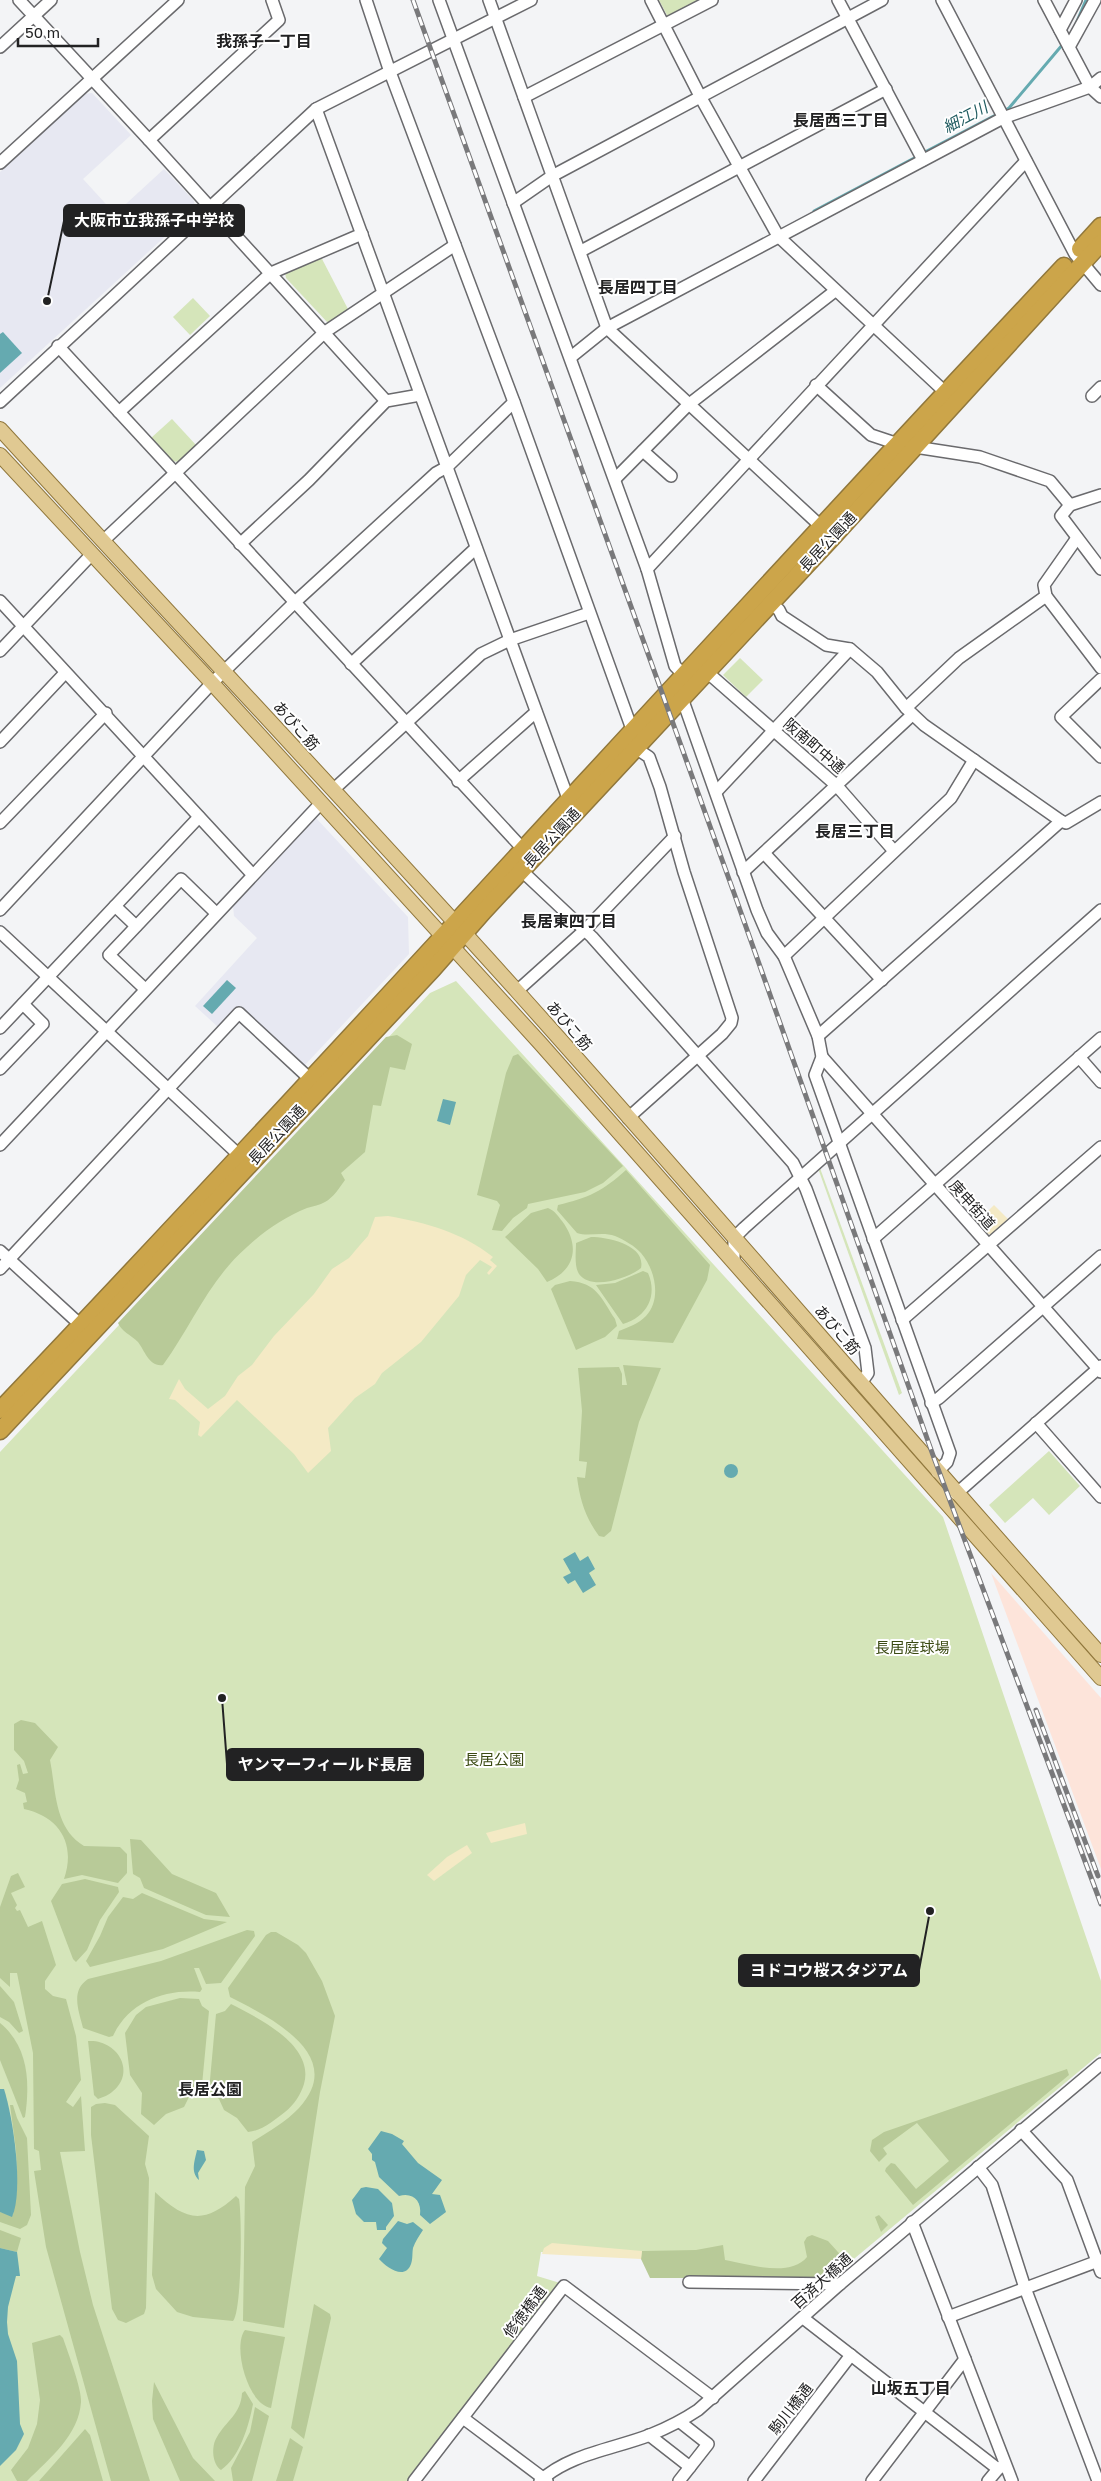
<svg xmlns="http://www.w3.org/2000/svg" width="1101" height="2481" font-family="'Golos Text','Noto Sans JP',sans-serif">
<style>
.built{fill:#e7e8f2}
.industrial{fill:#fde4da}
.green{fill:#d5e5ba}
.forest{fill:#b8ca98}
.sand{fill:#f4eac5}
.water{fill:#65aab0}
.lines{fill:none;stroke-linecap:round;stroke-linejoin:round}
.stream{stroke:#65aab0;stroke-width:3}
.minor-casing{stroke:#6a6a6d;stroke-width:14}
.major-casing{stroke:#90773c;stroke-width:16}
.highway-casing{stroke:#90773c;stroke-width:19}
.minor{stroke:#fff;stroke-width:11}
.major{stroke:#e0c992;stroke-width:14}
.highway{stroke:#cca54a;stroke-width:16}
.rail-casing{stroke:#79797b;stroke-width:5}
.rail{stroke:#fff;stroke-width:3;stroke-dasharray:9;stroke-linecap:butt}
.labels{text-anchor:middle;stroke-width:4;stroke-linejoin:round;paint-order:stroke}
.street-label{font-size:15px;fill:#222223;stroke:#fff}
.park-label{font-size:15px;fill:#3b4a13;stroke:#fff}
.neighbourhood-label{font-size:16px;font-weight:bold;fill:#222223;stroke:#fff}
.water-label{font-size:16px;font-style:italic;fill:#215c61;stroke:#fff}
.leader{fill:none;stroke:#222223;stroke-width:2}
.callout-dot{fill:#222223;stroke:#fff;stroke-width:2}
.callout{fill:#222223;stroke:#222223;stroke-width:2}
.callout-label{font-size:16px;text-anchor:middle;font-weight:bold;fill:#fff}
</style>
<rect width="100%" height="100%" fill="#f3f4f6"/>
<g class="built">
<path d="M92,93L131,135L83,179L115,214L164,169L194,201L195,209L0,388V172L84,94Z"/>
<path d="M316,818L408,917L409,954L304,1066L239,1006L218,1027L195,1006L257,938L234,916L233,906Z"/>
</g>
<path class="industrial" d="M991,1573L1101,1698V1869Z"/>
<g class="green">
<path d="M659,0H701L668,17Z"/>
<path d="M321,257L349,311L328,323L286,278L285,272Z"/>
<path d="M193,298L210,316L190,335L173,317Z"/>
<path d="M172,419L196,445L178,462L172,461L151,438Z"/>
<path d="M740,658L763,680L746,697L723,675Z"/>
<path d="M456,981L943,1517L1101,1981V2053L831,2278L651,2277L644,2258L541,2252L537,2276L560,2283L407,2481H0V1452L430,993Z"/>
<path d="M820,1168L902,1393L899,1395L819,1171Z"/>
<path d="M1049,1451L1080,1486L1049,1515L1033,1498L1005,1523L989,1505Z"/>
</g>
<g class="forest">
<path d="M397,1035L412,1044L405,1070L390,1067L381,1106L373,1105L365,1152L341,1173L345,1180C340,1187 333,1198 325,1202C320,1205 313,1206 307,1208C285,1217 264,1231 247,1247C209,1280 192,1325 163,1365C149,1367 145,1351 138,1342C131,1335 121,1331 118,1323L386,1037Z"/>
<path d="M518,1054L623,1166L603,1183L585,1192L528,1204L527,1208L513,1218L502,1231L492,1230L500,1205L497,1201L477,1195L506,1073L513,1056Z"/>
<path d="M626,1170L710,1265L707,1280L673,1343L617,1339L619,1331C629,1327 638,1324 646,1316C662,1299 655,1269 641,1253C635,1246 624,1240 615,1236C602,1231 589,1237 577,1233L557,1210L558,1205C588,1198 603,1191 626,1170Z"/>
<path d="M548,1208C555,1211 558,1216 562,1221C580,1245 576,1270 547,1282L538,1269L505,1237L531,1213Z"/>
<path d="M591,1237C608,1237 646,1245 641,1268C629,1278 591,1291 579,1274C574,1266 576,1252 576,1243Z"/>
<path d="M643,1271L648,1273C658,1296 647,1317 623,1324L596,1285L615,1283Z"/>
<path d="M570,1281C597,1283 601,1298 615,1319L617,1326L605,1337L576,1350L551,1289L555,1285Z"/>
<path d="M623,1365L661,1368L639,1422L611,1531L604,1537L599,1536C585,1517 580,1500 577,1477L585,1478L587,1462L579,1461L582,1411L578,1368L619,1367L622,1374V1385H627Z"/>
<path d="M21,1720L35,1723L58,1747L50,1760C56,1790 54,1828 84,1846L120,1847L127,1854V1873L118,1883L82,1875L64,1879C76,1844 60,1817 24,1809L23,1803L27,1802L25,1793L16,1789L19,1780L17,1765L20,1764L23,1774L28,1773L24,1761L14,1750V1724Z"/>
<path d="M130,1839L141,1840L172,1874L216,1893L230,1917L206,1915L144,1888L140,1878L133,1874Z"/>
<path d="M18,1873L25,1887L11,1893L17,1905L15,1908L17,1911L20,1910L28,1927L42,1921L56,1965L45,1981V1989L53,1996L66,1999L76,2036L81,2080L66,2102L73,2107L81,2096L85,2151L60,2152L80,2252L93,2305L150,2481H111L46,2247L34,2171L41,2170L39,2151L34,2149L33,2053L17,1973H10V1987L0,1978V1907L11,1876Z"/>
<path d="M85,1879L118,1887L119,1892L100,1920L87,1950L76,1962L73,1959L51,1901L62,1884Z"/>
<path d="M142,1893L204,1919L227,1922L163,1949L90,1967L86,1961L100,1936L108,1917L123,1897L133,1899Z"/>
<path d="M247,1930L254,1931L255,1936L221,1983L206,1984L199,1968H194L202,1989L200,1992C164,1989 129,2002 113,2036L109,2037L83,2028C79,2011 70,1991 88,1979L161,1961Z"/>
<path d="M271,1932H276L298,1945L306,1953L322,1981L335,2016L320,2092L284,2328L243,2321L245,2187L255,2166L252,2142C268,2132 286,2122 299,2108C348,2055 269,2017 230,1997L228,1988L266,1935Z"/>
<path d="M0,1986L14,2002L23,2031L19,2033L9,2022L0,2017Z"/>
<path d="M180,1998L199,1999L202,2006L209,2011L202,2085L190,2095L184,2107L166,2114L154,2125L141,2114L142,2093L130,2075L125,2033L136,2015L146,2007Z"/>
<path d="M231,2004C258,2018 315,2045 304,2084C301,2094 294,2105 285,2112C274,2120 262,2131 248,2132L237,2118L224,2110L219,2099L209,2091L216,2014L225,2011Z"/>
<path d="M0,2023C29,2047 30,2083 25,2117L23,2118L0,2060Z"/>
<path d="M88,2041C118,2039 137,2073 112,2092C109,2095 103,2097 98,2099L94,2095Z"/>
<path d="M1067,2069L1069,2075L913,2205L885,2171L886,2168L891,2163L895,2164L916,2189L949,2161L917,2123L883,2148L887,2154L879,2162L870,2151L872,2140L884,2132Z"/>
<path d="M105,2103L115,2105L149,2136L145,2164L149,2178L146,2308L144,2314L126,2323L118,2320L112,2309L91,2135V2107L96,2104Z"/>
<path d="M10,2105H13L17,2118L27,2138L31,2215L27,2225L20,2229L0,2222V2212L13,2215L17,2175L16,2150Z"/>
<path d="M155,2192C185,2220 203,2226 236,2196L239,2199C242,2215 242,2311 233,2321L193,2317L177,2312L156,2289L152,2275Z"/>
<path d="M879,2215L888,2225L881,2232L875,2217Z"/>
<path d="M0,2230L21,2238L17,2252L0,2248Z"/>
<path d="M812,2235L828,2241L847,2262L829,2278H650L641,2259L642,2251L696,2250L723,2245L725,2260C748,2264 790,2278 807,2257L804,2242L807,2237Z"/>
<path d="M314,2304L330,2314L331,2318L304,2439L291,2428Z"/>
<path d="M245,2330L285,2337L271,2408C248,2405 232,2346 245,2330Z"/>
<path d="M60,2335L63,2338C68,2353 82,2389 81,2402C79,2435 49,2459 27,2481H17L11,2470L28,2448L37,2424L40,2400L32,2343Z"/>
<path d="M154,2382L193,2458L215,2481H180L153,2419L152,2401Z"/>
<path d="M245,2391L253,2404C249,2425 240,2457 221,2470C212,2464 211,2446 217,2437C226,2421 241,2414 242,2393Z"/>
<path d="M255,2407L269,2416L252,2481H233L231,2468L250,2432Z"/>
<path d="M85,2429L90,2435L103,2481H39Z"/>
<path d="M290,2438L303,2447L293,2481H276Z"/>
</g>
<g class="sand">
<path d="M994,1205L1008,1219L993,1234H988L977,1222Z"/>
<path d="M388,1216C427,1223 461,1232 493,1257L490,1260L497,1266L489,1275L487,1273L492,1267L480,1260L466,1275L459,1296L421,1342L382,1373L375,1384L355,1398L328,1428L331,1451L308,1473L294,1454L237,1400L201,1437L198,1435L200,1422L175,1400L169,1399L179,1379L185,1389L208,1409L225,1396L238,1376L252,1365L274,1336L314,1294L332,1269L349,1258L360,1245L368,1236L375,1217Z"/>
<path d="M525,1823L527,1834L491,1843L486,1833Z"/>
<path d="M467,1845L472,1853L434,1881L427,1875L447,1857Z"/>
<path d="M552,2243L642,2251L641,2259L542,2254L544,2248Z"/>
</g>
<g class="water">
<path d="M3,332L22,353L0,373V334Z"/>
<path d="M227,980L236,988L212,1014L203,1006Z"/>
<path d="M443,1099L456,1102L450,1125L437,1121Z"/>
<circle cx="731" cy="1471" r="7"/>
<path d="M575,1552L580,1561L588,1556L595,1569L589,1573L596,1585L583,1593L575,1580L568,1584L563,1577L571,1573L563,1559Z"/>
<path d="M0,2089H4C13,2117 24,2190 12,2217L0,2212Z"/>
<path d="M381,2131L392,2134L404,2141L402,2144L418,2163L442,2180L432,2194L440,2195L446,2212L430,2224L420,2215C422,2201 413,2192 399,2196L379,2177L375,2162L372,2160V2154L368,2149Z"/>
<path d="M197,2150L204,2151L206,2160L198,2173L199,2180C190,2172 195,2160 197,2150Z"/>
<path d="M366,2187L378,2189L392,2203L394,2216L386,2227V2230H377L376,2222H364L356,2214L352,2200L361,2188Z"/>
<path d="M398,2221L407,2224L413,2222L423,2230C419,2236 415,2242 413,2248C412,2253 413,2259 411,2264C405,2281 386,2267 379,2259L387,2248L382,2243L383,2239Z"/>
<path d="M0,2248L17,2252L20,2276H16L8,2307L7,2322L8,2334L17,2361L20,2424L24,2434L16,2450L0,2466Z"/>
</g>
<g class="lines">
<g class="stream">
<path d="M1075,26L1086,0"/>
<path d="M923,153L1009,108L1063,44"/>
<path d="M814,211L918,156"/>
</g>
<g class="minor-casing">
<g id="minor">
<path d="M19,0L149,140L386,401"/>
<path d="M366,0L390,72L514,402L633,732"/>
<path d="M439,0L647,569L675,666L684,675"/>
<path d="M489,0L607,328L826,531"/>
<path d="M651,0L701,98L778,236L945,392"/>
<path d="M838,0L923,160"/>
<path d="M942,0L1075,254L1101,285"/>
<path d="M1044,0L1090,87L1101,97"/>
<path d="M1060,30L1076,0"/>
<path d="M0,47L51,0"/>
<path d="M1069,47L1095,0"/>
<path d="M524,97L712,0"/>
<path d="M316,109L569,801"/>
<path d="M149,140L279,20L272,0"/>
<path d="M0,163L178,0"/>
<path d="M513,203L552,176L882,0"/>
<path d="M581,251L886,89"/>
<path d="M58,346L523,849"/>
<path d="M571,357L607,328L1003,118L1090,87L1101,78"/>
<path d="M816,385L871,435L898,444"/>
<path d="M1092,396L1101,387"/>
<path d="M0,402L316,109L531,0"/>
<path d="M119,412L271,273L362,234"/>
<path d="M915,447L980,457L1050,481L1070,505"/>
<path d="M643,451L671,476"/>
<path d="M615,479L688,405L835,291"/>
<path d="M1101,495L1070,505L1061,516L1101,569"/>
<path d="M1077,538L1044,585L1046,596L1101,668"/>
<path d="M103,541L325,332L455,245"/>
<path d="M240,544L309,480L386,401L420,395"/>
<path d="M647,569L1026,161"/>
<path d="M1046,596L959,658L906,708L924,725L1061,821L1066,823L1101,802"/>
<path d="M0,601L252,874"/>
<path d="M771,603L779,610L782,616L826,645L850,649L877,672L906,708"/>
<path d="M0,651L91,555"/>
<path d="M351,664L476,548"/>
<path d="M707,672L837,786L894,851"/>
<path d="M1101,679L1061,717L1101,757"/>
<path d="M682,698L757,910L767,933L784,956L818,1036L822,1057L815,1075L950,1453L947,1462L937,1472"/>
<path d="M0,742L65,673"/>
<path d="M458,781L536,712"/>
<path d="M333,790L481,654L510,640L589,613"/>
<path d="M716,792L850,649"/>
<path d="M0,823L106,713"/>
<path d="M764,853L882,980"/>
<path d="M522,871L592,937L793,1163L806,1189L865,1348L868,1373L861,1383"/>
<path d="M743,872L912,715"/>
<path d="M115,906L136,926"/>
<path d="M0,910L212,683L294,603L436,473L447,467L514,402"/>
<path d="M0,932L239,1155"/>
<path d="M784,956L951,798L974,760"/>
<path d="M145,989L109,955L181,879L216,913"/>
<path d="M517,991L586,929L675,836"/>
<path d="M0,1028L199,817"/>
<path d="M818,1036L1061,821"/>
<path d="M822,1057L1101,1372"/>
<path d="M1079,1057L1101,1082"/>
<path d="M0,1069L43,1024L23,1004"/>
<path d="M628,1118L722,1034L731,1023L732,1018L684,872L660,787L649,757L637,749"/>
<path d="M0,1145L321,803"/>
<path d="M873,1239L1101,1038"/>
<path d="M0,1251L85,1329"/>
<path d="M734,1261V1238L744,1228L1101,910"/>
<path d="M0,1269L239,1013L310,1079"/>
<path d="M902,1320L1101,1147"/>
<path d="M931,1403L939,1398L1101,1256"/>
<path d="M1036,1423L1101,1497"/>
<path d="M956,1494L1101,1366"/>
<path d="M1021,2130L1067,2180L1101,2272"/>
<path d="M978,2167L992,2185L1025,2288L1098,2481"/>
<path d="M912,2222L1012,2481"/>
<path d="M689,2282L840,2284"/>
<path d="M948,2317L1101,2260"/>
<path d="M803,2318L998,2469"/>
<path d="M463,2418L547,2481"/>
<path d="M649,2435L690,2467"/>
<path d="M414,2481L564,2286L713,2398"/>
<path d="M540,2481C569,2454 614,2449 650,2435C667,2428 683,2420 698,2410L840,2284L1101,2064"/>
<path d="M679,2481L708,2444L680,2422"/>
<path d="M754,2481L851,2355"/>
<path d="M872,2481L965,2359"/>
<path d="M988,2481L998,2469L1004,2465"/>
</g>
</g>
<g class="major-casing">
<g id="major">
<path d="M0,429C171,616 346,801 516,990C713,1210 904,1435 1101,1655"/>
<path d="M0,455L212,683L540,1043L1101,1678"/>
</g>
</g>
<g class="highway-casing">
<g id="highway">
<path d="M1080,249L1101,226"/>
<path d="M0,1410C359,1033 707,645 1064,266"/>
<path d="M0,1431L433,969L484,911L833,537L1101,243"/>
</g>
</g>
<use href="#minor" class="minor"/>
<use href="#major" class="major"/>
<use href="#highway" class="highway"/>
<g class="rail-casing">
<g id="rail">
<path d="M413,0L734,893L934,1458L1101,1904"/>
<path d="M1036,1710L1098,1876"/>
</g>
</g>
<use href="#rail" class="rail"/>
</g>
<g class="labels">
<g class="street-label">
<text transform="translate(828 542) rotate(-47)" y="5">長居公園通</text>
<text transform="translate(296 726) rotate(48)" y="5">あびこ筋</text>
<text transform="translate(814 746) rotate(41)" y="5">阪南町中通</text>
<text transform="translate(552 838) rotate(-47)" y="5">長居公園通</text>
<text transform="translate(569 1026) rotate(49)" y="5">あびこ筋</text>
<text transform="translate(277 1135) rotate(-47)" y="5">長居公園通</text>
<text transform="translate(972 1205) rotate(48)" y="5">庚申街道</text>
<text transform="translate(837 1330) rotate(49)" y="5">あびこ筋</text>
<text transform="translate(822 2281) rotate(-42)" y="5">百済大橋通</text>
<text transform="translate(525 2312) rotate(-53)" y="5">修徳橋通</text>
<text transform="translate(791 2409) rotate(-52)" y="5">駒川橋通</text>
</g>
<g class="park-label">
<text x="912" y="1653">長居庭球場</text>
<text x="494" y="1765">長居公園</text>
</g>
<g class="neighbourhood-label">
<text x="264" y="47">我孫子一丁目</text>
<text x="841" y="126">長居西三丁目</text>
<text x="638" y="293">長居四丁目</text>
<text x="855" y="837">長居三丁目</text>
<text x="569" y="927">長居東四丁目</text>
<text x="210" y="2095">長居公園</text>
<text x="911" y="2394">山坂五丁目</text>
</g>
<g class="water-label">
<text transform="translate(965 117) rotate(-28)" y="6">細江川</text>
</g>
</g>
<path class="leader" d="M47 301L64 221M222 1698L227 1764M930 1911L919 1970"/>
<g class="callout-dot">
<circle cx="47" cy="301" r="5"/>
<circle cx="222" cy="1698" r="5"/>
<circle cx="930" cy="1911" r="5"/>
</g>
<g class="callout">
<rect x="64" y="205" width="180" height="31" rx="5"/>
<rect x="227" y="1749" width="196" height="31" rx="5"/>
<rect x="739" y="1955" width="180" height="31" rx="5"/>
</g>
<g class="callout-label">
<text x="154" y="226">大阪市立我孫子中学校</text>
<text x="325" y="1770">ヤンマーフィールド長居</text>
<text x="829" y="1976">ヨドコウ桜スタジアム</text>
</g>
<path d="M18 38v8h80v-8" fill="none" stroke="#222223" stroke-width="2.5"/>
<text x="25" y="38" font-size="15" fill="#222223" stroke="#ffffff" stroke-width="4" paint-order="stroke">50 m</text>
</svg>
